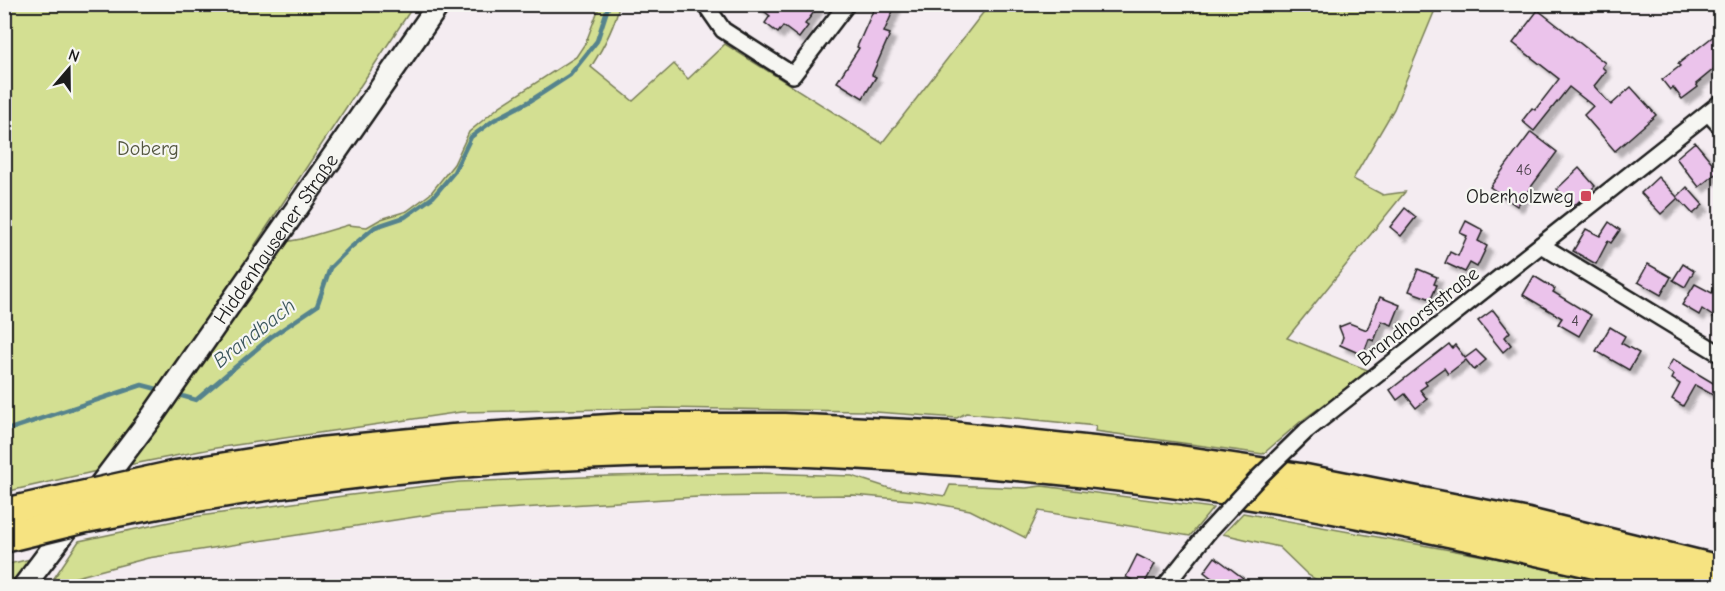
<svg xmlns="http://www.w3.org/2000/svg" width="1725" height="591" font-family="'Comic Neue',sans-serif">
<style>
.green{fill:#d3df92;stroke:#787e57;stroke-width:1.5}
.lines{fill:none;stroke-linecap:round;stroke-linejoin:round}
.stream{stroke:#54838d;stroke-width:4.5}
.building{fill:#ebc3eb;stroke:#1c1c1c;stroke-width:1.5;filter:url(#shadow)}
.street-casing{stroke:#1c1c1c;stroke-width:20}
.secondary-casing{stroke:#1c1c1c;stroke-width:26}
.highway-casing{stroke:#1c1c1c;stroke-width:33}
.street{stroke:#f6f6f2;stroke-width:15}
.secondary{stroke:#f6f6f2;stroke-width:21}
.highway{stroke:#f6e381;stroke-width:28}
.street-bridge-casing{stroke:#1c1c1c;stroke-width:20;stroke-linecap:butt}
.highway-bridge-casing{stroke:#1c1c1c;stroke-width:33;stroke-linecap:butt}
.street-bridge{stroke:#f6f6f2;stroke-width:15}
.highway-bridge{stroke:#f6e381;stroke-width:28}
.poi-dot{fill:#d1495b;stroke:#f6f6f2;stroke-width:2}
.labels{text-anchor:middle;stroke-width:4.5;stroke-linejoin:round;paint-order:stroke}
.number-label{font-size:16px;fill:#504650}
.park-label{font-size:20px;fill:#53563f;stroke:#f6f6f2}
.poi-label{font-size:20px;fill:#1c1c1c;stroke:#f6f6f2;text-anchor:end}
.street-label{font-size:20px;fill:#1c1c1c;stroke:#f6f6f2}
.water-label{font-size:21px;font-style:italic;fill:#3d585e;stroke:#f6f6f2}
</style>
<defs>
<filter id="shadow"><feDropShadow dx="5.5" dy="5.5" stdDeviation="1.5" flood-color="#0004"/></filter>
</defs>
<rect width="100%" height="100%" fill="#f4ecf1"/>
<filter id="ink" filterUnits="userSpaceOnUse"><feTurbulence type="fractalNoise" baseFrequency=".0167" numOctaves="2"/><feDisplacementMap in="SourceGraphic" scale="12" xChannelSelector="R" yChannelSelector="G"/><feConvolveMatrix kernelMatrix="1 2 1 2 8 2 1 2 1" color-interpolation-filters="sRGB"/></filter>
<g filter="url(#ink)">
<g class="green">
<path d="M4,5H414L253,248L301,239L348,225L367,227L381,219L407,211L430,194L454,164L469,132L500,106L576,57L586,42L600,5H619C615,27 603,48 591,67L633,101L674,64L688,79L725,44L882,143L989,5H1437L1394,109L1353,179L1383,195L1405,192L1287,338L1370,371L1300,422L1263,454L1095,431L1096,426L966,413L957,418L862,411L662,408L461,412L216,448L97,471L5,492Z"/>
<path d="M760,473L852,476L889,488L945,496L950,485L1026,488L1042,486L1213,508L1190,536L1039,511L1026,538L970,510L922,501L853,495L698,497L441,513L148,558L50,584L79,541L193,517L343,496L459,482L610,476Z"/>
<path d="M1243,513L1506,560L1619,586H1327L1308,575L1279,547L1223,534Z"/>
<path d="M35,558L11,586H5L4,565Z"/>
</g>
<g class="lines">
<g class="stream">
<path d="M175,394L196,400L271,337L317,306L330,268L350,248L375,227L405,217L433,197L454,172L471,137L494,120L530,101L570,75L597,41L609,4"/>
<path d="M4,431L142,385L161,390"/>
</g>
</g>
<g class="building">
<path d="M755,4H820L805,24L808,26L799,38L783,26L778,33L765,23L770,16Z"/>
<path d="M876,4H896L884,32L890,34L872,75L876,77L863,98L837,82L859,48L857,47Z"/>
<path d="M1538,10L1605,63L1602,67L1606,71L1594,86L1611,105L1631,87L1656,115L1615,151L1584,115L1593,106L1569,87L1534,131L1522,121L1532,108L1535,110L1559,79L1513,43Z"/>
<path d="M1720,31V64L1696,84L1698,87L1682,99L1673,87L1670,90L1662,80L1680,66L1678,64Z"/>
<path d="M1531,132L1557,152L1517,206L1490,187Z"/>
<path d="M1695,142L1719,171L1699,187L1676,158Z"/>
<path d="M1579,168L1595,186L1574,206L1557,189Z"/>
<path d="M1658,177L1678,198L1661,214L1641,193Z"/>
<path d="M1687,187L1703,205L1693,214L1677,197Z"/>
<path d="M1405,208L1416,217L1401,236L1390,227Z"/>
<path d="M1466,221L1483,230L1478,241L1487,246L1477,267L1470,263L1465,272L1445,263L1450,252L1458,256L1467,236L1460,233Z"/>
<path d="M1609,222L1620,230L1611,243L1608,241L1596,264L1573,251L1586,229L1600,236Z"/>
<path d="M1648,264L1671,277L1661,295L1638,282Z"/>
<path d="M1683,264L1694,271L1685,287L1673,280Z"/>
<path d="M1418,269L1437,277L1434,284L1437,285L1431,299L1409,291Z"/>
<path d="M1534,276L1555,289L1553,292L1591,315L1579,336L1558,324L1562,318L1523,295Z"/>
<path d="M1720,279V321L1702,309L1699,315L1682,305L1695,284L1712,293Z"/>
<path d="M1380,297L1400,305L1392,325L1382,321L1374,341L1369,339L1363,355L1340,345L1343,337L1339,327L1349,323L1367,330Z"/>
<path d="M1493,310L1510,332L1505,337L1511,345L1503,352L1478,321Z"/>
<path d="M1610,327L1625,336L1621,343L1639,353L1629,370L1596,351Z"/>
<path d="M1449,344L1452,348L1455,345L1465,358L1476,350L1486,360L1474,370L1466,360L1448,374L1444,368L1425,382L1427,385L1420,390L1427,399L1416,408L1405,394L1397,400L1390,390Z"/>
<path d="M1673,359L1720,387V399L1695,385L1683,406L1672,399L1680,384L1672,379L1674,375L1667,370Z"/>
<path d="M1137,555L1155,564L1143,586L1126,577Z"/>
<path d="M1215,557L1243,578L1237,586H1222L1204,572Z"/>
</g>
<g class="lines">
<g class="street-casing">
<g id="street">
<path d="M705,4L723,30L793,75L847,4"/>
<path d="M1708,113L1720,126"/>
<path d="M1541,245L1720,354"/>
<path d="M1306,431L1720,103"/>
<path d="M1165,586L1208,532"/>
</g>
</g>
<g class="secondary-casing">
<g id="secondary">
<path id="s1" d="M24,586L153,415L439,4"/>
</g>
</g>
<g class="highway-casing">
<g id="highway">
<path d="M176,475L320,452L453,439L624,428H784L950,436L1179,460L1300,478L1528,523L1720,570"/>
<path d="M174,501C341,471 509,454 678,452C714,452 750,450 786,451C960,458 1135,474 1307,504C1436,528 1563,556 1690,586"/>
</g>
</g>
<use href="#street" class="street"/>
<use href="#secondary" class="secondary"/>
<use href="#highway" class="highway"/>
<g class="street-bridge-casing">
<path id="street-bridge" d="M1208,532L1258,478L1306,431"/>
</g>
<g class="highway-bridge-casing">
<g id="highway-bridge">
<path d="M4,513L176,475"/>
<path d="M4,538L86,518L174,501"/>
</g>
</g>
<use href="#street-bridge" class="street-bridge"/>
<use href="#highway-bridge" class="highway-bridge"/>
</g>
</g>
<rect class="poi-dot" x="1580" y="190" width="12" height="12" rx="3"/>
<g class="labels">
<g class="number-label">
<text x="1524" y="175">46</text>
<text x="1575" y="326">4</text>
</g>
<g class="park-label">
<text x="148" y="155">Doberg</text>
</g>
<g class="poi-label">
<text x="1574" y="203">Oberholzweg</text>
</g>
<g class="street-label">
<text dy="7" stroke="none"><textPath href="#s1" startOffset="429">Hiddenhausener Straße</textPath></text>
<text transform="translate(1418 316) rotate(-38)" y="7">Brandhorststraße</text>
</g>
<g class="water-label">
<text transform="translate(254 333) rotate(-38)" y="7">Brandbach</text>
</g>
</g>
<rect width="1725" height="591" fill="none" stroke="#f6f6f2" stroke-width="24"/>
<rect x="12" y="12" width="1701" height="567" fill="none" stroke="#1c1c1c" stroke-width="2" filter="url(#ink)"/>
<g transform="translate(69 69) rotate(20)" stroke="#f6f6f2" stroke-width="4.5" paint-order="stroke">
<path d="M0-4.5L10 22L0 15L-10 22Z" fill="#1c1c1c"/>
<text y="-9" font-size="16" font-weight="bold" text-anchor="middle" fill="#1c1c1c">N</text>
</g>
</svg>
